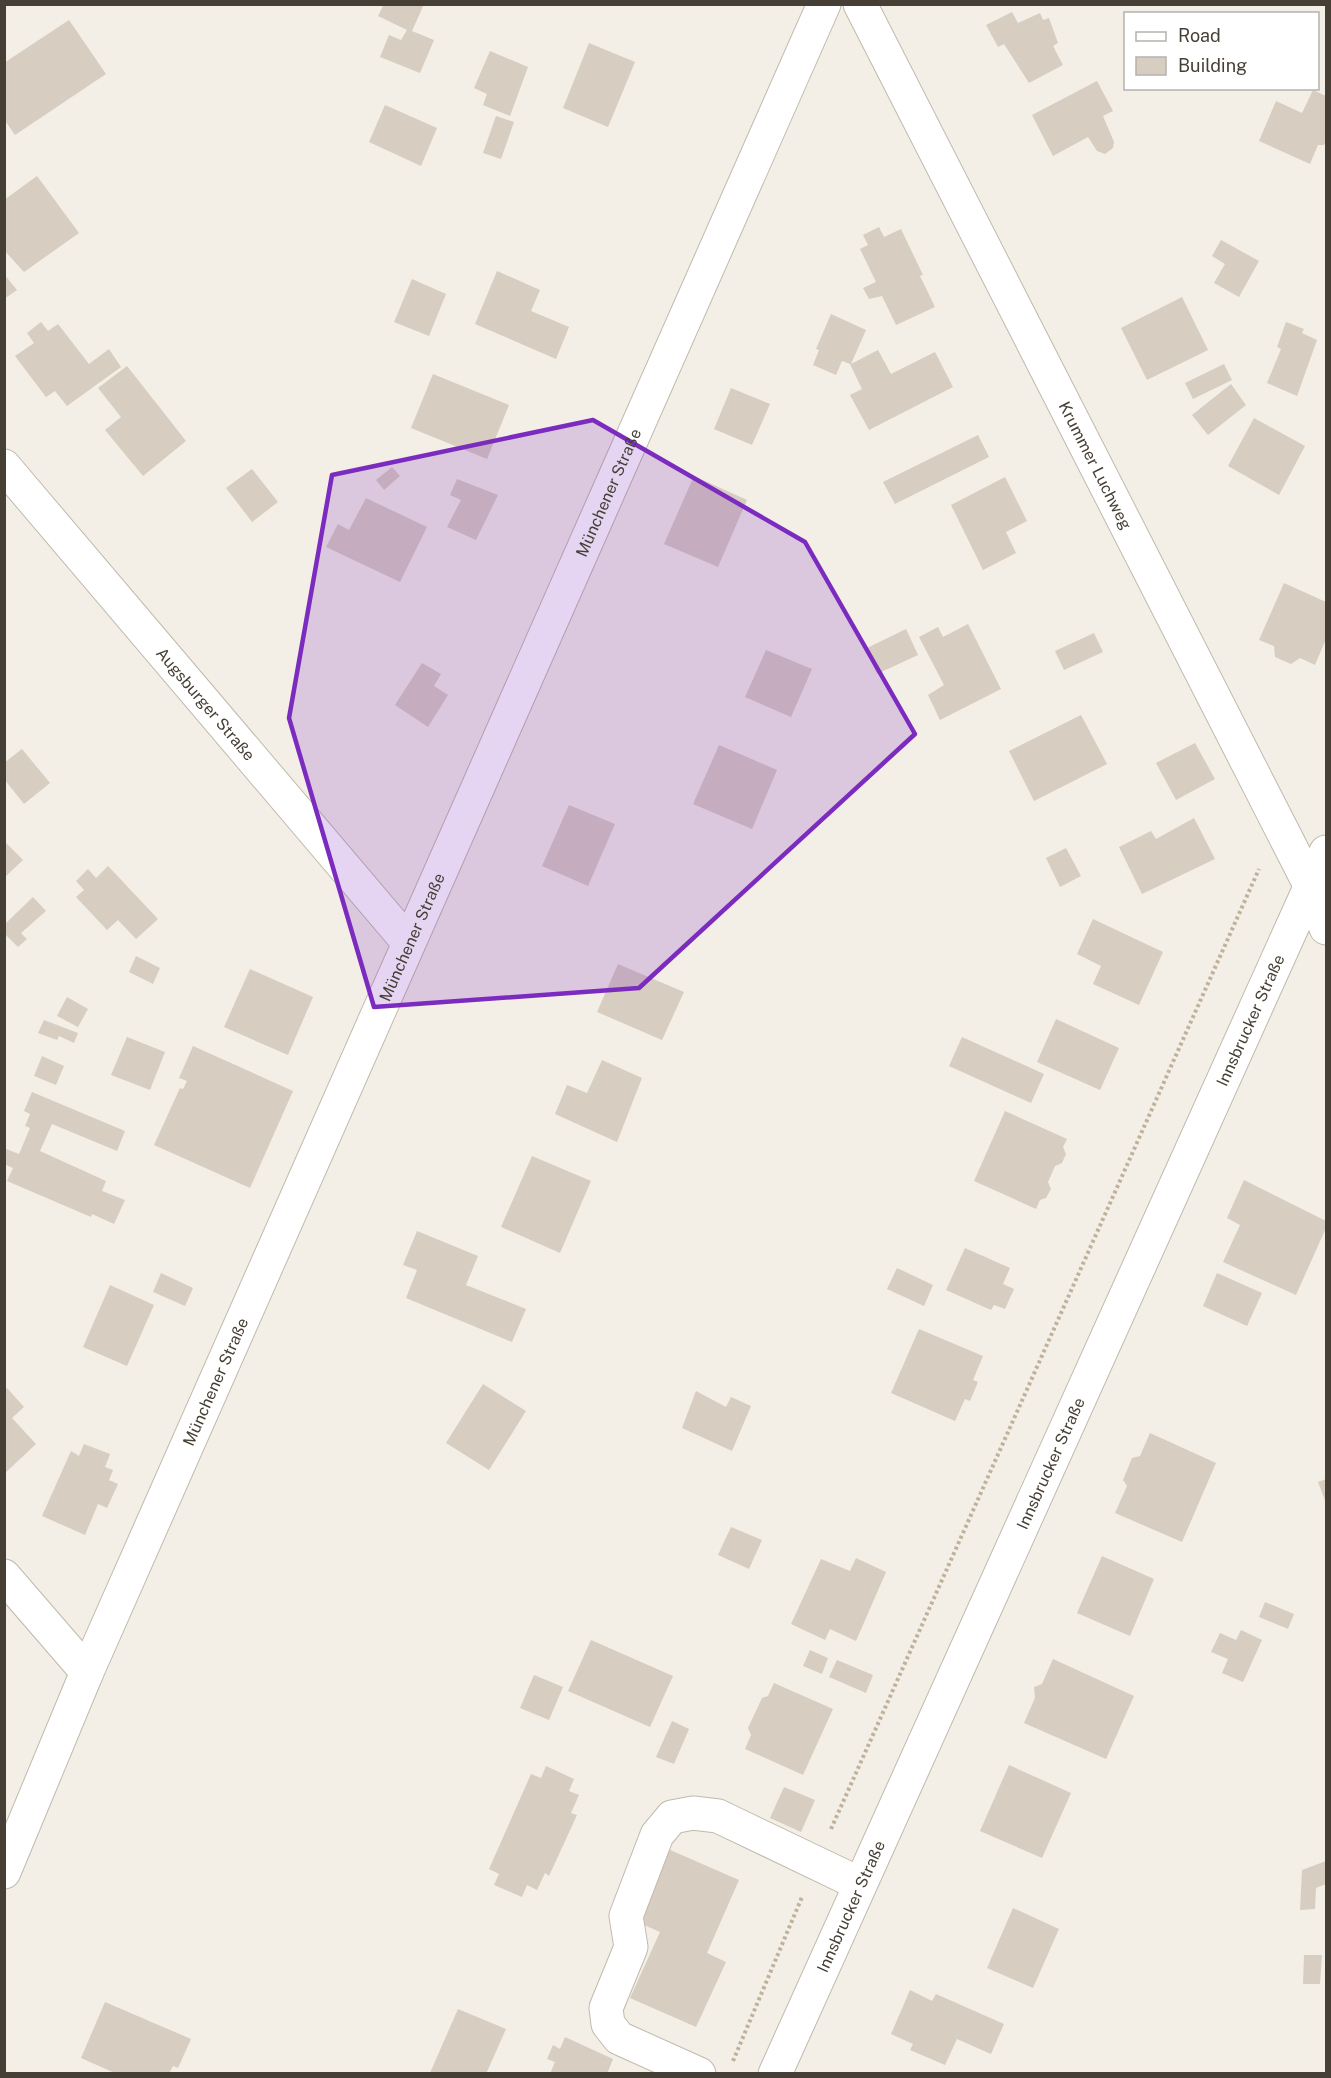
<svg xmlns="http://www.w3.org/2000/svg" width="1331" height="2078" font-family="'Public Sans',sans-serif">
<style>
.building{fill:#d7cdc0}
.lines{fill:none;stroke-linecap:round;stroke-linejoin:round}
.minor-casing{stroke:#c1b9ad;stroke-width:35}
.path{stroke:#c0b19c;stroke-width:4;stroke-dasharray:3 3;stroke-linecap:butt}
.minor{stroke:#fff;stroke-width:33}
.marked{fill:#7b2cbf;fill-opacity:0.2;stroke:#7b2cbf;stroke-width:4.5;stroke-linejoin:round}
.labels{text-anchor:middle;stroke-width:4.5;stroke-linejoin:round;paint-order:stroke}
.street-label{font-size:16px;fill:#463f36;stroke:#fff}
</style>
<rect width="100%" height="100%" fill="#f3efe7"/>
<g class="building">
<path d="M384,4H424L412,31L434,40L420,73L380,57L389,35L401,40L407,30L378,16Z"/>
<path d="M1012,12L1018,23L1040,13L1043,20L1049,18L1058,43L1053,46L1063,65L1029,83L1004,44L998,47L986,25Z"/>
<path d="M69,20L106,74L15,135L4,119V63Z"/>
<path d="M589,43L635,62L608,127L563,108Z"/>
<path d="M490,51L528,67L510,116L483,105L487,94L474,88Z"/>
<path d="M1097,81L1113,111L1103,116L1114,142L1113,148L1105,154L1097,151L1088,137L1053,156L1032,115Z"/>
<path d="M1313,90L1326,96V140L1324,145H1318L1310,164L1259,141L1276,101L1302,113Z"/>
<path d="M385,105L437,128L421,166L369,142Z"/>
<path d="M496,116L514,122L501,159L483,153Z"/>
<path d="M37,176L79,233L24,272L4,250V200Z"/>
<path d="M879,227L884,237L901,229L923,275L920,276L935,307L896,325L882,296L869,299L863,288L876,282L860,249L868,245L863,235Z"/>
<path d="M1221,240L1259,261L1239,297L1214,283L1225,264L1212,256Z"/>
<path d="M497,271L540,290L531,311L569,327L556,359L475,324Z"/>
<path d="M4,274L17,290L4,299Z"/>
<path d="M412,279L446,294L429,336L394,322Z"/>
<path d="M1182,297L1208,350L1147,380L1121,328Z"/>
<path d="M831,314L866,330L851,364L878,350L891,374L935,352L953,387L869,430L850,395L862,389L850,364L842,361L836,375L813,365L819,350L816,349Z"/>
<path d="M41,322L48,331L58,324L89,364L109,349L121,367L67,406L55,391L46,397L15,356L34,343L27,333Z"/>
<path d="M1286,322L1304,329L1302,333L1317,340L1297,396L1267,383L1281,349L1277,347Z"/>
<path d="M1224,364L1232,380L1193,399L1185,383Z"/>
<path d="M127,366L186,441L143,476L105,430L121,417L98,388Z"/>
<path d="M433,374L509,405L487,459L411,428Z"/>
<path d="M1231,384L1246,405L1208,435L1192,415Z"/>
<path d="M731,388L770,404L752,445L714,429Z"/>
<path d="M1254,418L1305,446L1279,495L1228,466Z"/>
<path d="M978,435L989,457L895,504L883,482Z"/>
<path d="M392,467L400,476L384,490L376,480Z"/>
<path d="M252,469L278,502L252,522L226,488Z"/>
<path d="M694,476L747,500L718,567L664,544Z"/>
<path d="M1005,477L1027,521L1006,532L1016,553L983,570L951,505Z"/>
<path d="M457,479L498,495L476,540L447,527L461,500L450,495Z"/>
<path d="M366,498L427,527L400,582L326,547L338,524L349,530Z"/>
<path d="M1284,583L1326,602V639L1315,665L1300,658L1291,664L1275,657L1274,646L1259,640Z"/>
<path d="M968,624L1001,689L940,720L928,695L944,685L919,637L938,627L943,637Z"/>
<path d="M906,629L918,655L877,674L865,649Z"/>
<path d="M1094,633L1103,652L1064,670L1055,651Z"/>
<path d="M766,650L812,669L791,717L745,697Z"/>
<path d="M422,663L441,674L434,686L448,695L428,727L395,705Z"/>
<path d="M1081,715L1107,764L1034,801L1009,751Z"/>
<path d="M1195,743L1215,779L1176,800L1156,763Z"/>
<path d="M719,745L777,770L752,829L693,804Z"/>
<path d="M22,749L50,783L24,804L4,779V763Z"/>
<path d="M569,805L615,824L588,886L542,866Z"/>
<path d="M1194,818L1215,859L1142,894L1119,847L1151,831L1156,839Z"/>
<path d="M4,841L23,860L6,876L4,875Z"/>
<path d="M1066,848L1081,876L1060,887L1046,858Z"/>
<path d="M108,866L158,919L136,939L118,920L107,930L76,897L84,890L76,881L88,869L96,878Z"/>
<path d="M33,897L46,911L21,933L27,939L18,947L5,934V924Z"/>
<path d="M1093,919L1163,952L1139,1005L1093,984L1101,966L1077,954Z"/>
<path d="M136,956L160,968L153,984L129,972Z"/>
<path d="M618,964L684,992L662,1040L597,1012Z"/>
<path d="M250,969L313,997L288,1055L224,1027Z"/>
<path d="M67,997L88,1009L78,1027L57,1016Z"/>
<path d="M1056,1019L1119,1048L1100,1090L1037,1062Z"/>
<path d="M44,1020L78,1033L74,1043L59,1036L57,1040L38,1033Z"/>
<path d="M127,1037L165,1052L150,1090L111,1075Z"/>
<path d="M962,1037L1044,1074L1031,1103L949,1066Z"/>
<path d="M193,1046L293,1091L250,1188L154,1145L180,1088L183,1089L187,1081L179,1078Z"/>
<path d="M42,1056L64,1066L56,1085L34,1076Z"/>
<path d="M602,1060L642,1078L617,1142L555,1114L567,1085L587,1093Z"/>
<path d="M32,1092L125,1131L117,1151L52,1124L40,1151L106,1181L102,1191L125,1200L114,1224L92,1214L91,1217L7,1181L13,1168L4,1164V1152L6,1149L19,1154L30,1128L25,1126L30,1114L24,1111Z"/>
<path d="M1005,1111L1067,1139L1063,1147L1066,1154L1062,1163L1055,1166L1048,1182L1051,1189L1046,1198L1040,1200L1036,1209L974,1181Z"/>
<path d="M532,1156L591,1181L560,1253L501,1227Z"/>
<path d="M1244,1180L1326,1221V1228L1296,1295L1223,1262L1240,1225L1227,1218Z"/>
<path d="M417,1231L478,1256L466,1285L526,1309L512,1342L406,1298L417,1270L403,1265Z"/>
<path d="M965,1248L1010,1268L1003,1284L1014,1289L1005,1309L994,1305L991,1310L946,1290Z"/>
<path d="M897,1268L933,1285L924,1306L887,1289Z"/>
<path d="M161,1273L193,1288L185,1306L153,1292Z"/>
<path d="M1217,1273L1262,1293L1247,1326L1203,1306Z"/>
<path d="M110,1285L154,1305L127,1366L83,1347Z"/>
<path d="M919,1329L983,1356L973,1380L978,1382L970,1401L965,1399L955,1421L891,1393Z"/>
<path d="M483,1384L526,1411L489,1470L446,1443Z"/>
<path d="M7,1388L24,1407L12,1418L36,1444L4,1474V1390Z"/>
<path d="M696,1391L726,1407L731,1397L751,1406L732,1451L682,1428Z"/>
<path d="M1150,1433L1216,1463L1182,1542L1115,1513L1127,1486L1123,1480L1132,1458L1140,1456Z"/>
<path d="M84,1444L110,1454L105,1467L113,1470L109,1480L118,1484L107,1508L98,1504L85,1535L42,1516L71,1451L79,1456Z"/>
<path d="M1326,1479V1503L1318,1482Z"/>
<path d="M731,1527L762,1540L749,1569L718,1555Z"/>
<path d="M1102,1556L1154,1579L1130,1636L1077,1613Z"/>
<path d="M856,1558L886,1572L856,1641L830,1629L825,1640L791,1624L821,1559L850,1571Z"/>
<path d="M1265,1602L1294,1614L1288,1629L1259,1617Z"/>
<path d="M1241,1630L1262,1640L1243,1682L1222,1673L1228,1659L1211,1652L1220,1633L1236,1640Z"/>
<path d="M591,1640L673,1676L650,1727L568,1691Z"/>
<path d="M810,1650L828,1658L822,1674L803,1666Z"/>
<path d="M1053,1659L1134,1696L1106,1759L1024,1723L1035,1698L1034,1687L1042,1684Z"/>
<path d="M837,1660L873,1675L866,1693L829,1677Z"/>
<path d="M534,1675L563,1687L549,1720L520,1708Z"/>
<path d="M774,1683L833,1709L803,1775L745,1749L751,1735L748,1728L762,1698L768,1696Z"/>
<path d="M672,1721L689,1729L674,1764L656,1757Z"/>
<path d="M1009,1765L1071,1793L1042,1858L980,1831Z"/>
<path d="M546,1766L574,1779L569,1791L579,1795L571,1813L577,1815L549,1876L545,1873L537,1890L527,1885L522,1897L494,1885L499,1874L489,1869L531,1774L541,1778Z"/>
<path d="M784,1787L815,1800L801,1832L770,1818Z"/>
<path d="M668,1849L739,1880L707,1953L726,1962L696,2027L630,1998L660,1932L635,1921Z"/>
<path d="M1326,1861V1884L1316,1888L1315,1909L1300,1910L1302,1870Z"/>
<path d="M1013,1908L1059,1929L1033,1988L987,1968Z"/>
<path d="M1304,1955H1322L1320,1984H1303Z"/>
<path d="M910,1990L932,2001L936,1994L1004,2024L991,2054L957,2039L945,2065L910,2050L913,2044L891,2034Z"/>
<path d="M105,2002L191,2039L178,2068L173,2066L169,2074H117L81,2058Z"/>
<path d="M458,2009L506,2029L486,2074L430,2073Z"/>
<path d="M565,2037L613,2059L607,2074H550L555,2062L547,2059L553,2045L560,2049Z"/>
</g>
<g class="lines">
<g class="minor-casing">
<g id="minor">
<path id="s1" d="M860,4L1311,887L1326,928"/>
<path id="s2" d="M4,466L408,942"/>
<path d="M4,1576L87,1672"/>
<path id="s3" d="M4,1872L87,1672L824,4"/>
<path d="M699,2074L619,2038L608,2024L606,2008L631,1947L626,1916L657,1835L672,1817L693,1813L718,1816L860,1884"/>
<path id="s4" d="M775,2074L1326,852"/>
</g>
</g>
<g class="path">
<path d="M831,1829L1259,869"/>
<path d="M733,2061L802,1897"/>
</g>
<use href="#minor" class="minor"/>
</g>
<path class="marked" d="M593,420L805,542L915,734L639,988L374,1007L289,718L332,475Z"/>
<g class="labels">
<g class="street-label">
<text dy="6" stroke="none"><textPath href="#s1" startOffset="518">Krummer Luchweg</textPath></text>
<text dy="6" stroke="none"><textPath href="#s3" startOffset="1506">Münchener Straße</textPath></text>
<text dy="6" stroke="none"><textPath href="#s2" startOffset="312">Augsburger Straße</textPath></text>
<text dy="6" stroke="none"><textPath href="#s3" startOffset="1020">Münchener Straße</textPath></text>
<text dy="6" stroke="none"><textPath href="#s4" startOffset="1156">Innsbrucker Straße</textPath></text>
<text dy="6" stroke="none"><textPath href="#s3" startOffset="534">Münchener Straße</textPath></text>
<text dy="6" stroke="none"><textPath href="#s4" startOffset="670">Innsbrucker Straße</textPath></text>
<text dy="6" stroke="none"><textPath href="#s4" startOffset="184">Innsbrucker Straße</textPath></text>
</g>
</g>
<rect width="1331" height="2078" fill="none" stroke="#463f36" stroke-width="12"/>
<rect x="1124" y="12" width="195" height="78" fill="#ffffff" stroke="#b5b2af" stroke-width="1.5"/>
<rect x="1136" y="32" width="30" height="9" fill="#ffffff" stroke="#b5b2af" stroke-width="1.5"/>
<text x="1178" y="42" font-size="18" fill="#463f36">Road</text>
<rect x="1136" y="57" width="30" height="18" fill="#d7cdc0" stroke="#b5b2af" stroke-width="1.5"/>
<text x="1178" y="72" font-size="18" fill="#463f36">Building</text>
</svg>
